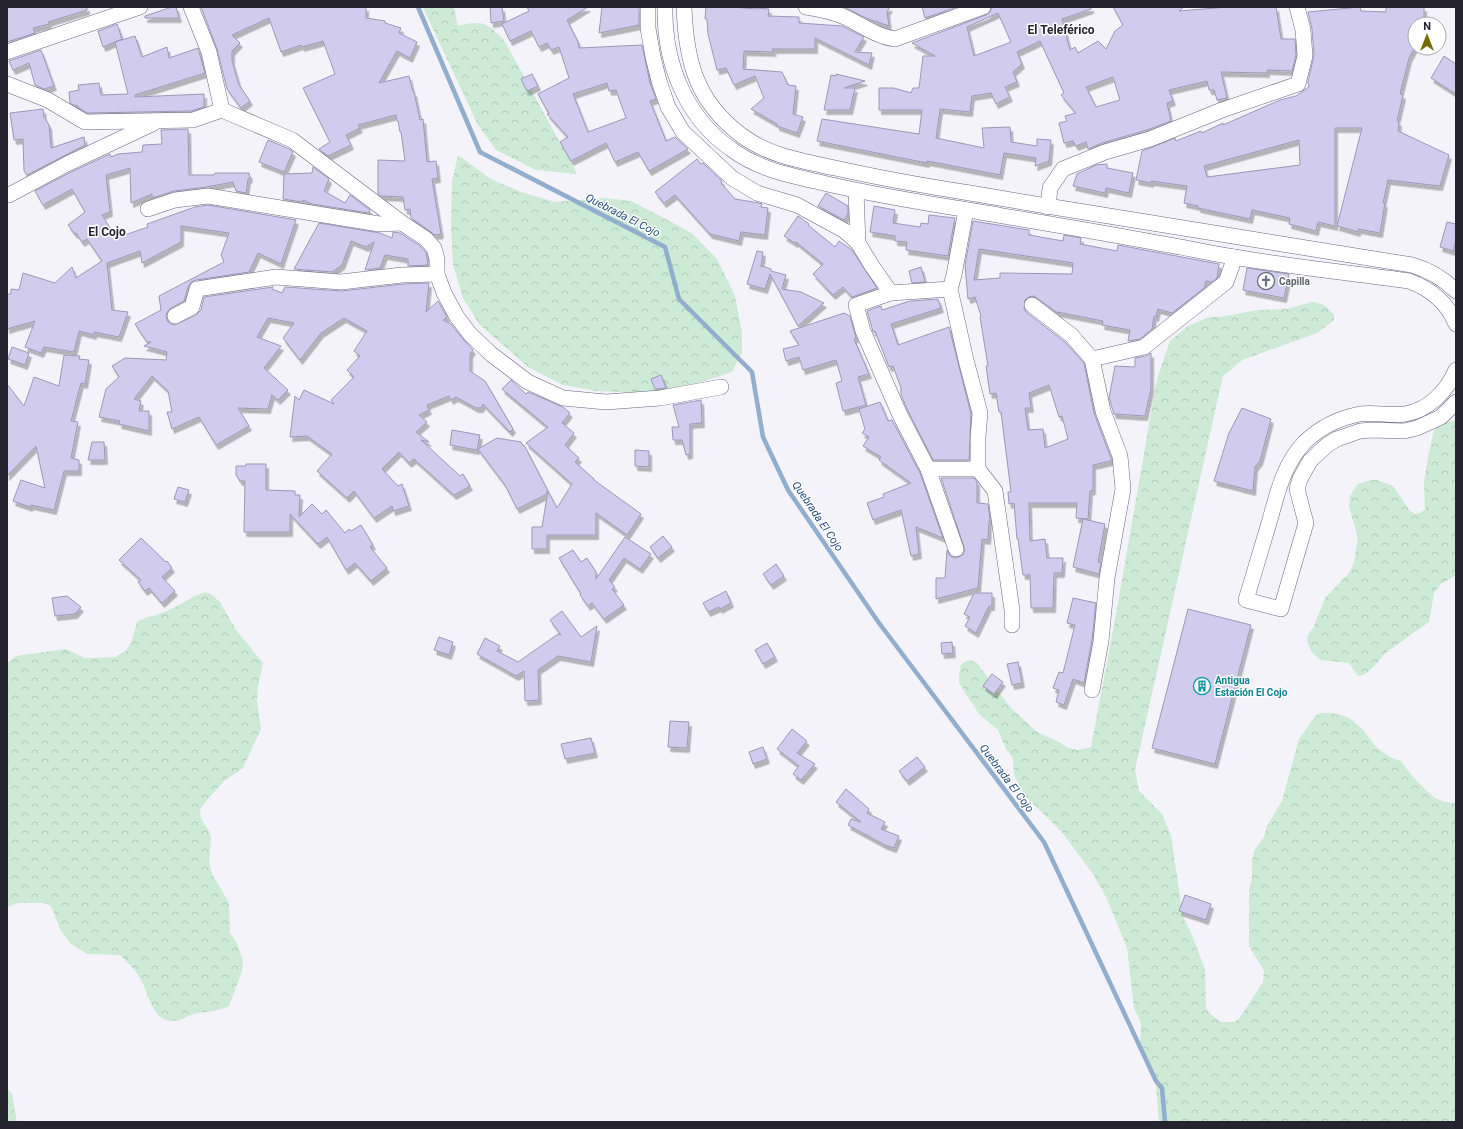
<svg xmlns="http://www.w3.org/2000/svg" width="1463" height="1129" font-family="Roboto,sans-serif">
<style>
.forest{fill:url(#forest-crowns)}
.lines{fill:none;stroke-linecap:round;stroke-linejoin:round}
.stream{stroke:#92aece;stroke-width:4.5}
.building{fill:#d1cced;stroke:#9c97b6;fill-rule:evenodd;filter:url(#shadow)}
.street-casing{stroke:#6a6582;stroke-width:16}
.street{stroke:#fff;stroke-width:15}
.labels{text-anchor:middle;stroke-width:3;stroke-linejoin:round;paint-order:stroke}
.worship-label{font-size:10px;font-weight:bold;fill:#5b616d;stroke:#fff;text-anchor:start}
.culture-label{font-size:10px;font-weight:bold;fill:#0d838f;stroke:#fff;text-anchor:start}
.water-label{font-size:11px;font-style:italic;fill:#254d78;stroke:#fff}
.quarter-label{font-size:12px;font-weight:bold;fill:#252330;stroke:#fff}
</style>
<defs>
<pattern id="forest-crowns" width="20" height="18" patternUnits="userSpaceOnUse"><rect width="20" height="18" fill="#ccead5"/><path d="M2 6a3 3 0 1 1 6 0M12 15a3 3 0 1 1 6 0" fill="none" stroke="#afc8b7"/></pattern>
<filter id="shadow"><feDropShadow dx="2.5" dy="4.5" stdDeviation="0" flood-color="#0004"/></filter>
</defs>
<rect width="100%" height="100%" fill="#f4f3fa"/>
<g class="forest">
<path d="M423,7H454L458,26C483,20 486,22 504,40L577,174L536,170L496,150L478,125L426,14Z"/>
<path d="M458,155L491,179L521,192L555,202L605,198L631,201L664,218L693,234L717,259L735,296L742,333V353L732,372L686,387L638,393L597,391L563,385L528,367L479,324L463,298L453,265L451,226L452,182Z"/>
<path d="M1311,302C1322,302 1327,307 1334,315V320L1317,333L1242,360L1223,376L1135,770L1139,791L1162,814L1171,835L1183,917L1191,933L1205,969L1206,1008L1210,1014L1221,1022H1234L1239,1019L1263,982L1264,971L1249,946V889L1252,879V862L1254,851L1264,837L1267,826L1282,801L1299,739L1316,715L1322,713H1330L1345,716L1352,720L1363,730L1377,748L1390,757L1401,761L1412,776L1433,797L1444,802L1456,803V1122H1159L1156,1084L1147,1058L1140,1048L1141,1023L1134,1008L1127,948L1107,899L1093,874L1061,831L1030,801L1022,791L1014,775L1013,758L1006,749L998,730L979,714L959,683V675L961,665L966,661L971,660L977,663L1010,707L1037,732L1059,742L1068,748L1078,750L1091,747L1116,614L1157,379L1170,341L1188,326L1209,317H1220L1258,310L1287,309Z"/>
<path d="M1455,421L1456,422V575L1441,584L1434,593L1429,622C1415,632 1402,641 1388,651C1378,659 1372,674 1358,676L1349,663L1320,660L1311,651L1307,640L1308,635L1314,626L1325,598L1349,573L1354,563L1358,537L1349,507L1350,496L1358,484L1370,480H1377L1393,486L1410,511L1415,514L1420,513L1425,509L1424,482L1428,457L1434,430L1444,422Z"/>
<path d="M206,592L211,594L220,602L236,630L263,663L258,687L257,700L261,729L243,768L224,781L201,807L200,813L201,819L209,831L211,837L209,862L212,874L229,903L230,933L237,943L243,961L242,971L229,1006C218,1012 206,1011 194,1014C187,1016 178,1022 170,1021C151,1018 148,991 140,978C135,969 127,962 120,955L87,954L70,943L60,929L52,908L48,904L43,903H18L7,907V663L16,656L66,649L85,658L115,657L126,651L132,640L137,622C147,616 159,615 169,610C182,605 192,595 206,592Z"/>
<path d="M7,1088L12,1094L17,1122H7Z"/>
</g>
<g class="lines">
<path class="stream" d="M418,7L480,152L665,247L679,299L752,372L763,437L788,490L879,623L1044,842L1156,1081L1162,1088L1165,1122"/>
</g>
<g class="building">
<path d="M7,7H87V10L48,22L49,24L33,28L35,33L7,42Z"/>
<path d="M172,7H176L179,18H145V16Z"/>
<path d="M201,7H366V18L385,21V23L401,28L399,33L417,42L410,58L397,51L379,83L409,76L413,92H414L420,120L423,119L427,162L436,161L438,178L432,179L441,234L435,235L411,218L410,209L405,210L403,197L381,196L378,194V160L405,161L401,132H400L398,121H397L396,115L358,125L360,128L346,135L351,145L328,156L319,149L330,142L303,88L335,74L323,41L302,47L301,45L281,52L269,18L232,35L240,43L232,51V61L239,85L250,101L241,108L227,89L217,49Z"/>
<path d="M490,7H502L504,21L491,23Z"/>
<path d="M527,7H588L567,20L578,42L579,48L642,45L650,83L656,99L650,101L666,141L675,137L688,149L649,171L638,152L615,162L606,143L571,161L560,142L568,137L547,114H549L538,94L569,78L559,47L551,50L547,43L539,47L531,31L510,41L502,24L529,11ZM607,83L609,91L616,90L626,118L588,132L573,94Z"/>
<path d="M602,7H639V25L599,33Z"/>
<path d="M706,7H732L757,9V8L769,9L768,16L799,17V23L842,26L864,37L855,52L872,53L869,65L815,38V49H772L774,52L744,51L743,69L782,72L788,85L796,86L793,114L803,117L797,133L777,126V124L751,109L764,98L755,76L734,85L726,68L717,70L708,34L707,19H705Z"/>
<path d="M844,7H890L887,12L889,26L866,18Z"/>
<path d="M922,7H957L925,18Z"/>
<path d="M992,7H1091V9L1062,19L1070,50L1075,47L1078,53L1098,41L1106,49L1115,31L1123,25L1113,7H1184L1179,11L1228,7H1276L1281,39H1295L1296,55L1292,71L1267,70V73L1221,72L1227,98L1217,100L1214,90H1209L1207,81L1169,90L1173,101L1167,103L1171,121L1147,130L1102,143L1088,149L1086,142L1076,146L1073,141L1064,143L1059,123L1067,121L1065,116L1076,113L1061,95L1064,93L1040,41L1017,52L1022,64L1013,72L1017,82L1005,87L1010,97L996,104L991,93L972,96L970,112L940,109L936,138L984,148L982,128L1010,127L1011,142L1037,146V139L1051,140L1049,161L1035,166L1036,158L1004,153L1000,175L927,161V163L817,141L822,119L919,134L922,110H879V88H894L911,93L913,88H919L923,56H935L912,43L986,15L990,12ZM998,13L1011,42L974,56L967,27ZM1113,77L1120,100L1096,107L1086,87Z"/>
<path d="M1360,7L1361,11L1386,12V7H1424V24H1415V47L1409,58L1400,94L1403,95L1397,121L1399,122L1398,131L1449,155L1440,186L1388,180L1383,203H1385L1380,233L1358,229V232L1337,226L1362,128H1335V226L1318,222L1316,231L1289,224L1290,218L1252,210L1250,219L1198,208V206L1184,203L1187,186L1151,181V183L1136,180L1142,151L1175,138L1176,141L1201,131L1202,133L1223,123V125L1280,100L1296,96L1309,87L1308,82L1314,55L1312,29L1308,12ZM1299,140L1300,165L1207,177L1204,166Z"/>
<path d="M117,24L122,39L103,47L98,31Z"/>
<path d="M135,36L142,57L167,47L169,58L198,48L205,73L135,95V97L204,94V107L191,111L87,113L78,107L77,105L75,106L70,103L69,92L79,90L78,85L99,83L101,95L128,94L115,42Z"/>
<path d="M41,50L54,86L44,89L35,85L29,63L13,70L9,61Z"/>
<path d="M1444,56L1456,64V94L1431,78Z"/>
<path d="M532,74L538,86L527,91L521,79Z"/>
<path d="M836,74L865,81L844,88H855L850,110H824L831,75L836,76Z"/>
<path d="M43,109L44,117L49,125L51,148L84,137L85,145L27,175L24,171L23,139L14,140L10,113Z"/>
<path d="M188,129L189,175H214L215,173H249L250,178L248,179L246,193L236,191L233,182L206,187L174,191L152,198V194L131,203L130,168L106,175L110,212L102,215L116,238L148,227L147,224L195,207L208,205L296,220L281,264L258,253L249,272L196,280L191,282L188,287L184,301L171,308L167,312L166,316L167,321L171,324L175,325L196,315L201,310L204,297L273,287L272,289L282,293L285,287L342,291L403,284L429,283L426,312L438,301L447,317L443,320L451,324L463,339L473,350L470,354V371L485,381L513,429L510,432L483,404L481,408H476L456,397L451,400L449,396L427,405L429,410L419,415L427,422L416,432L429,442L421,440L460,476L463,474L470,486L454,495L414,459L409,463L399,452L382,469L398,486L402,484L409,506L393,511L392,506L374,518L354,491L347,498L317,471L332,454L307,436L290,437L295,396L299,400L304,390L334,404L331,400L354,377L347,370L360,356L354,351L367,331L344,318L321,333L300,360L283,338L294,323L268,318L257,337L281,346L264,368L288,390L278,400L272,395L268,409L238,408L249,426L216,445L199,417L172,429L167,412H172L168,391L152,376L134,399L141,401L139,411H149V431L119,424L120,421L99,417L106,389L119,377L112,366L125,358L166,360L167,352L144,346L151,342H147L135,324L161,310L159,296L224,262L221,255L229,233L181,226V242L142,263L140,251L107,263L112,310L128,312L119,337L94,332V335L79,331L74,352L44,347L41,353L25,347L35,321L7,329V294H11V289L19,290L23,273L55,283L72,267L76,278L102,261L87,239L82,242L76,233L75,234L68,225L85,212L72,189L43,205L35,191L71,172L110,154L111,157L118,154L142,152L143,145L162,144L161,130Z"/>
<path d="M268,140L287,148L293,152L284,172L259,162Z"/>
<path d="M697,159L701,164L703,163L722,181L721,183L735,199L759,203L762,204L761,207L768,208L765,235L741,232L739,241L710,234L675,195L664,203L655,192Z"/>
<path d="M1107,164V168L1133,173L1129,193L1106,188L1105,193L1073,186L1077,174L1096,165Z"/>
<path d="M313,167L329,179L324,191L345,203L350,195L370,210L369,213L312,204L303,200V202L283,199L284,174L312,173Z"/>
<path d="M826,193L848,206V214L844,220L818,206Z"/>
<path d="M874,206L895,210L893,223L920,227L921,223L928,224L929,215L955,218L948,256L906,250L907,242L895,241V236L870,232Z"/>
<path d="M798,216L809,224L808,225L835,247L839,241L852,250L877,288L852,297L843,287L833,295L813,274L823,264L796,242L795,243L784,236Z"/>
<path d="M973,221L1029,230V235L1063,241L1064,235L1081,238L1080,244L1117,251L1118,245L1219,264L1217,278L1212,282L1206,281L1204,288L1172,313L1158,309L1156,317L1154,316L1152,329L1140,339L1128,341L1130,330L1102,325L1103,321L1057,312L1059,314L1034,296L1029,297L1025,300L1024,308L1026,312L1065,342L1084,363L1094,413L1111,458V461L1093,465V490L1090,491L1088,519L1076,518L1077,503H1029L1030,541L1045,539L1047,558H1063L1062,573H1054L1053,608H1031L1030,575H1023L1018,539H1017L1014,503L1009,504L1008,492H1011L1001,412H999L996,393L990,394L986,366H988L980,317L981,316L975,297L968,299L965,265ZM979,249L1073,263L1072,274L1000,273V278L974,280ZM1049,385L1059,417L1062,416L1068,439L1045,448L1043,429L1028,430L1025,408H1031L1029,393Z"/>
<path d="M1447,222L1456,224V240L1453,251L1440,247Z"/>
<path d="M319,223L380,233L392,238L393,232L400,233L420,246L426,252L428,265L408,266V259L385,255L380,268L365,270L374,242L366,247L351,241L342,265L332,272L294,269Z"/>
<path d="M757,251L763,252L761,267L762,266L771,269V271L786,275L782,289L801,292L824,303L798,326L770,274L765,289L747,284Z"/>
<path d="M921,267L925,282L912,283L909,271Z"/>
<path d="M1247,268L1289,274L1284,298L1243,290Z"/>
<path d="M938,299L941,308L891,324L898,345L949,327L971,414L969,460H933L908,411L901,395V388L893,366L889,367L875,331L873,332L872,328L867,311L881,306L882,310L910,301Z"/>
<path d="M844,313L850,316L856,338L854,339L869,374L858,377L866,405L843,411L836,383L842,381L836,360L803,370L799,357L786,361L783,349L799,345L790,331Z"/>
<path d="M12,347L29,353L25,365L8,359Z"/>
<path d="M1151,353V389L1145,416L1114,414L1109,398L1115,366L1135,367V358L1146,356Z"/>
<path d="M64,355L80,356L79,359L89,360L85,384L81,383L71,421L78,422L71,458L79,460V471H64L54,510L31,505L30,507L13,501L21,480L45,488L36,446L7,476V384L24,406L34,377L59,386Z"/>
<path d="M661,375L666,388L655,389L651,379Z"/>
<path d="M511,380L526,394L528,392L563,407L570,413L562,423L574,433L565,445L579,458L575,462L594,479V480L641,514L627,535L596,513V535H547V549H532V527H542L548,491L557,508L572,484L526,443L548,427L502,389Z"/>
<path d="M701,400L702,423L690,424V454L686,455L682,440H673L672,427H679L673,405Z"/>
<path d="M880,402L888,421L892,420L920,473L943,538L916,527L919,554L911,556L901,510L873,520L867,503L884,497L883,494L911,483L879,460L881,457L863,446L869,437L862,433L865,429L859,409Z"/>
<path d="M1242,408L1271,419L1260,461L1255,467L1253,491L1214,481L1229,433Z"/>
<path d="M452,430L480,435L477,450L450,445Z"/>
<path d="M497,438L521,442L523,446L524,445L547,489V494L517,509L505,485L478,449Z"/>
<path d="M92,442H104L105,460H88Z"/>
<path d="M635,450L649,451V467L635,466Z"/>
<path d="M246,464H266V490L295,491V495H300L299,517L312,504L322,514L326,510L345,533L349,529L351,531L361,525L373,545L370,547L387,568L371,581L355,563L346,570L327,537L318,544L290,514V532H244L245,481H240L236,475V466H246Z"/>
<path d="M941,478H974L977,482V503L988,504L990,521H989L988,540L982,539L978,588L936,599V578H945L947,550L950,556L955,558L963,555L965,550Z"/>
<path d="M178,487L189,490L185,502L174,499Z"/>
<path d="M1083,519L1105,524L1098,562L1101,563L1099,574L1073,567Z"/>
<path d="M663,536L672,547L658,558L650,547Z"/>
<path d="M625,537L651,554L640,569L624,558L609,580L615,587L612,589L624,605L604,619L592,603L588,606L580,595L581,594L559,558L573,550L581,562L587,558L596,572V579Z"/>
<path d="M141,538L166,562L167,561L172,568L162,577L175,591L162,603L149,588L145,591L138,582L141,580L119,560Z"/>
<path d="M776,564L784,576L771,585L763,574Z"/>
<path d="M726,591L731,603L720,609L719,607L708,612L703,603Z"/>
<path d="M974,593H992V606H989L976,633L965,626L970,617L964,614Z"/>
<path d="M67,596L81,607L75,614L55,616L52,598Z"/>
<path d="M1073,598L1096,603L1092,640L1084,683L1073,679L1064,705L1056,702L1059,690L1053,688L1059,672L1063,673L1075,625L1067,623Z"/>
<path d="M1188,609L1251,625L1215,764L1152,748Z"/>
<path d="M562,611L581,637L597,626L591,662L558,656L538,670L539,700L525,701L524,671L516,676L477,654L485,638L500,646L497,651L518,662L558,634L561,635L550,620Z"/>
<path d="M439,637L453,642L449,655L434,650Z"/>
<path d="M952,642L953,653L942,654L941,643Z"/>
<path d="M767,643L775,657L763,664L755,650Z"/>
<path d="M1018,662L1022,683L1012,685L1007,664Z"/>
<path d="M992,674L1003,682L994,694L983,686Z"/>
<path d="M670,721L689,722L687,748L668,747Z"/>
<path d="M792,729L807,741L797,753L815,764L801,780L793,774L799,766L777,749Z"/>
<path d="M591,738L595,753L565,759L561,744Z"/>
<path d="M763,747L767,759L753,764L749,752Z"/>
<path d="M917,757L925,767L907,781L899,771Z"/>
<path d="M846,789L869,809L867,813L885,822L881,829L899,836L894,848L885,845L848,825L851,819L861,822L836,802Z"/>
<path d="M1185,895L1211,904L1206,920L1179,911Z"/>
</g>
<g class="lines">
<g class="street-casing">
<g id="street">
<path d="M191,7L209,52L222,110"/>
<path d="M648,7V28L653,57L659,81L668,107L683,132L732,178L757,193L797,205L845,231L858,243"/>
<path d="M665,7C664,62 685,117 731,149C758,169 788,175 819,182C872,195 926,203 980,212C1039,222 1099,232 1158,243C1183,247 1208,253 1234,257C1292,267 1351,273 1409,281C1431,289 1447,302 1456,324"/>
<path d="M684,7C686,61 696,101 741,135C769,156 802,161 835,168C880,178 925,186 970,193C1117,218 1264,242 1412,265C1429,270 1443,278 1456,291"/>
<path d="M806,7C820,9 834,12 847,18C863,26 878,37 895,39L983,7"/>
<path d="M7,52L140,7"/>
<path d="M7,84L48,100L85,122L193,120L222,110L292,140L402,223L426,239L434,248L437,259V274L444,293L457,317L470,334L491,354L528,382L563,398L606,402L660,398L721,387"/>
<path d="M856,191L858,243L872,266L891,293"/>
<path d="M9,195L67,164L154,123"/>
<path d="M1048,207L1050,188L1063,169L1105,152L1150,139L1222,110L1298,84L1305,56L1303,30L1297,7"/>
<path d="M148,209L175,200L208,196L379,224L402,223"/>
<path d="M966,210L954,275L950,289L966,360L980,413L978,437V469L995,491L1012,610V625"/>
<path d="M950,289L891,293L856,305L863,331L900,415L928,469L956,549"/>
<path d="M1032,305L1071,335L1092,359L1103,411L1120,456L1123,489L1107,578L1101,641L1092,690"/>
<path d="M175,316L192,307L197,289L276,277L341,282L402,275L437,274"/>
<path d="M1092,359L1144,347L1226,282L1235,257"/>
<path d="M1456,370C1447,391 1429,410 1405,414C1390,416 1375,412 1360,414C1339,418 1319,428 1304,443C1283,465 1277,495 1269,523C1261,549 1254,574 1246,600L1281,609L1306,523L1297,489L1300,479L1310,461L1327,445L1337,439L1360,431L1372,430L1404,431L1417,428L1441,417L1456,402"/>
<path d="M928,469H978"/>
</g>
</g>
<use href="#street" class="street"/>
</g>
<defs>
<g id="church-ring" transform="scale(0.9)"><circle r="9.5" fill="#fff" stroke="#6b7280" stroke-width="1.5"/><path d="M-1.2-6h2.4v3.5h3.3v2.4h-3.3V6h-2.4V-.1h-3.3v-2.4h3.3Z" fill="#6b7280"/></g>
<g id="building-ring" transform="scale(0.9)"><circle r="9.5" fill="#fff" stroke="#0f9aa8" stroke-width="1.5"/><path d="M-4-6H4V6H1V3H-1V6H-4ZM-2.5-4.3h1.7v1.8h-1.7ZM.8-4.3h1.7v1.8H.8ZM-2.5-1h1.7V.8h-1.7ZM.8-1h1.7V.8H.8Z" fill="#0f9aa8"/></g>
</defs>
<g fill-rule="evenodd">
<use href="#church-ring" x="1266" y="281"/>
<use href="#building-ring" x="1202" y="686"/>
</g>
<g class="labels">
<g class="worship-label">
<text x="1279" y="285">Capilla</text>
</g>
<g class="culture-label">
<text x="1215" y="684">Antigua<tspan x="1215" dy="12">Estación El Cojo</tspan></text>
</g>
<g class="water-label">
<text transform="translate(623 215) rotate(27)" y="4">Quebrada El Cojo</text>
<text transform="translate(818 516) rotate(56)" y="4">Quebrada El Cojo</text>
<text transform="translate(1007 778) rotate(53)" y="4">Quebrada El Cojo</text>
</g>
<g class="quarter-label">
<text x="1061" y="34">El Teleférico</text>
<text x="107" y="236">El Cojo</text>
</g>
</g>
<rect width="1463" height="1129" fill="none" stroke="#252330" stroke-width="16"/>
<g transform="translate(1427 36)"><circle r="19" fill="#ffffff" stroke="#a8a7ac"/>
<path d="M0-3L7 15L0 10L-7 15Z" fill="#776b04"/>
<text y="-6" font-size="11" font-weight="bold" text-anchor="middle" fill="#252330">N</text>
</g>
</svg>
